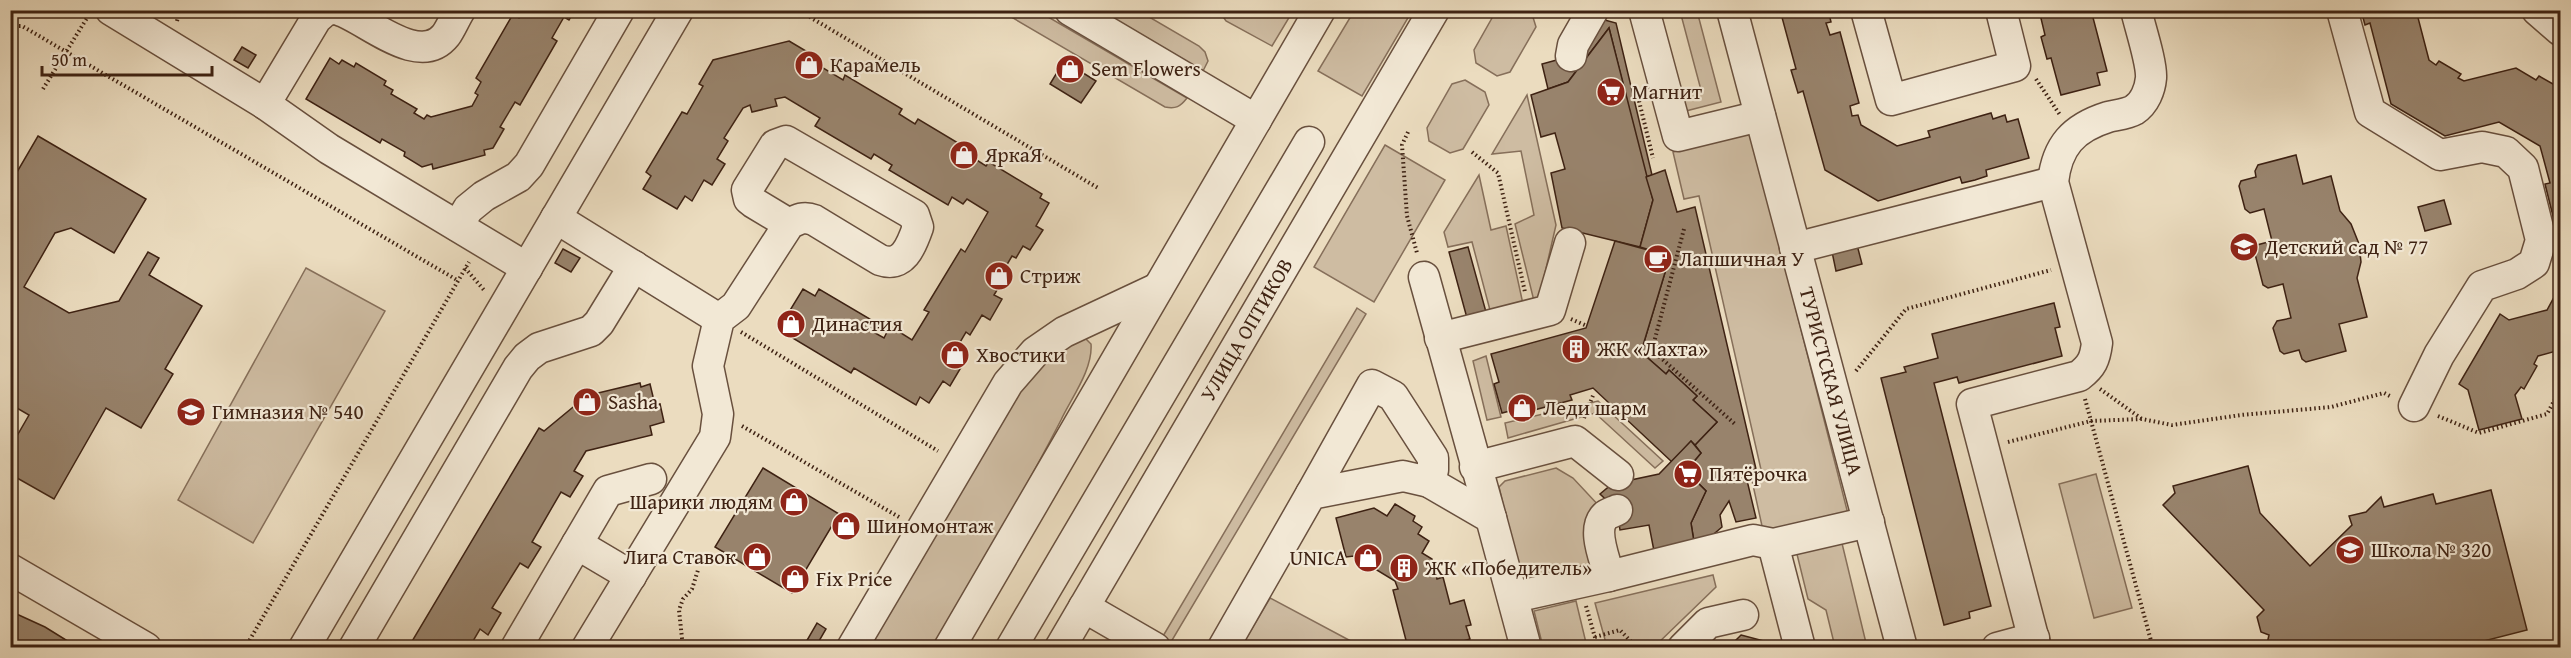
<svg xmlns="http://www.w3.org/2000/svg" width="2571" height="658" font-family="'Gentium Book Plus',serif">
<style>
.green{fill:#cebca2;stroke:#866f5a;stroke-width:1.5}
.building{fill:#98836c;stroke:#3e2213;stroke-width:1.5}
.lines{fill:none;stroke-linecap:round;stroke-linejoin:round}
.minor-casing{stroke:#69503e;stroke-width:33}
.path{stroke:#3e2213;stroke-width:4;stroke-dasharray:1.5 3;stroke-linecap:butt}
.minor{stroke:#f2e8d5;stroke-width:30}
.labels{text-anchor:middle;stroke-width:4.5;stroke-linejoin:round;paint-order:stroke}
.poi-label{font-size:21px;fill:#3e2213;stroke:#f2e8d5;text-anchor:start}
.street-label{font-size:21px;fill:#3e2213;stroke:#f2e8d5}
</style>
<rect width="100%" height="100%" fill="#ebdcbf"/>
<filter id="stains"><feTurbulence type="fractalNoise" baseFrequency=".00333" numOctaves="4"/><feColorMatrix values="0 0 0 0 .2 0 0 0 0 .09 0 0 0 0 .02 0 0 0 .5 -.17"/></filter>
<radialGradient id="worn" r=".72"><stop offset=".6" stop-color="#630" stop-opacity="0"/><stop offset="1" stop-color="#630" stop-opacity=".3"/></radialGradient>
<g class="green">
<path d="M1001,11H1038L1187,98C1180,107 1176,109 1165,107Z"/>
<path d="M1101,11H1139L1199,46L1205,52L1208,61L1203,71Z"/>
<path d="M1219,11V10L1293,11L1272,46L1226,21Z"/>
<path d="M1354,11H1412L1362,96L1318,71Z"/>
<path d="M1496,11H1526L1532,14L1536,27L1510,72L1497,76L1476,63L1474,50Z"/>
<path d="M1680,11H1697L1721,102L1678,113L1674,97L1701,90Z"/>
<path d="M1465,80L1485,92L1489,105L1463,149L1450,153L1429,141L1427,128L1452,84Z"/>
<path d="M1527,95L1556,225L1539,299L1534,301L1515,224L1534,215L1521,151L1492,154Z"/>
<path d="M1750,129L1848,514L1764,535L1751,476L1762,474L1699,196L1684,199L1673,152Z"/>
<path d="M1385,145L1445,180L1374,302L1314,267Z"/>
<path d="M1479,175L1491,230L1506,226L1523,304L1491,314L1472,242L1448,247L1444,232Z"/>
<path d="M306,268L385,311L253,543L178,500Z"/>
<path d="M1357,308L1366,314L1168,647L1156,648Z"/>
<path d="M1078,339H1086L1091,344C1093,369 1072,397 1061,420C1021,498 976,572 932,647L866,648L1017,391L1043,361Z"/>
<path d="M1486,356L1501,417L1487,420L1473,361Z"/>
<path d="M1598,401L1663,461L1655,468L1595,413L1508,438L1505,423Z"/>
<path d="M1556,468L1573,478L1601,508L1597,572L1523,589L1499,487L1505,481Z"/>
<path d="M2096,474L2132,608L2094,618L2059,484Z"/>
<path d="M1840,535L1867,647H1835L1826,610L1808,599L1795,546Z"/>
<path d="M1713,575L1716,587L1654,647H1607L1595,603Z"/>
<path d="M1270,598L1362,647H1241Z"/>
<path d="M1576,601L1587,647H1543L1534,611Z"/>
</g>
<g class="building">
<path d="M523,10H575L569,20L564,17L552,38L557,41L520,105L515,102L500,127L504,129L493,148L484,150L485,155L433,169L432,164L422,167L404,156L405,152L382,139L380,143L306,99L330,58L339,64L342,60L354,67L356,63L386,81L384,85L393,90L391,94L417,109L414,113L424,119L427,115L431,117L472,106L478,95L475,93L481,82L476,78L513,14L519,18Z"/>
<path d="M1780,10H1828L1831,22L1826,23L1830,35L1840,32L1859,103L1850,106L1852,116L1858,115L1861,125L1897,146L1930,137L1928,131L1991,113L1993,119L2005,115L2007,122L2018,119L2029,158L1986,170L1987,176L1975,180L1962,183L1960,177L1878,201L1825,170L1803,91L1798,93L1791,70L1796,69Z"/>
<path d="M2039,10H2091L2107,71L2097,73L2100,85L2061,95L2051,58L2047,59L2041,37L2045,35Z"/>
<path d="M2361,10H2416L2429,60L2436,65L2439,61L2461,74L2458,78L2464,81L2516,68L2536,80L2539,76L2560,88V231L2557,232L2545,184L2550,183L2540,146L2499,122L2445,136L2391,104L2370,23L2365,25Z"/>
<path d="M1601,19L1616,23L1652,175L1646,177L1609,28L1568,82L1548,89L1542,64L1582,53Z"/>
<path d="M1609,28L1653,200L1640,247L1562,228L1551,173L1565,169L1555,133L1541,137L1531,95L1568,82Z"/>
<path d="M789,41L811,54L808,59L843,80L845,75L902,109L899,114L915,124L918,119L978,155L975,159L986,166L989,162L1042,194L1040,198L1049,203L1036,226L1043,230L1030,250L1023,246L1016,258L1012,256L1002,273L1006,275L994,295L1002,299L990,320L982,315L970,335L966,332L956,349L960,352L955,360L963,364L950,386L943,381L929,403L920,397L916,405L854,368L851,373L791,337L794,332L781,325L803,289L815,296L819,289L880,325L875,333L884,338L890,326L912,340L929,312L924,310L961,249L965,252L988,212L967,199L963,204L952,197L948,205L889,170L892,165L874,154L871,159L815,126L820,118L785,97L775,99L777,106L752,112L750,105L743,108L724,138L728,141L717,159L725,164L712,185L704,180L692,201L685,196L677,209L643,189L651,176L646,172L682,112L687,114L703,86L699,84L713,60Z"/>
<path d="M242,47L256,55L248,68L234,60Z"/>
<path d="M1064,61L1096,81L1081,103L1050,84Z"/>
<path d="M38,136L146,199L114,253L71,228L55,233L24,287L69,313L119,301L148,252L159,258L149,275L202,306L165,369L173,374L141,428L106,408L54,499L10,474V448L29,415L10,404V184Z"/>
<path d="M2296,155L2303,184L2331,176L2340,211L2351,224L2359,244L2361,262L2357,278L2367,317L2339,324L2346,351L2306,362L2302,359L2299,350L2284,354L2280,351L2273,328L2277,321L2291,318L2283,284L2268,288L2263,285L2254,250L2257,245L2272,241L2264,209L2250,213L2245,209L2239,186L2241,181L2256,177L2255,171L2258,165Z"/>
<path d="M1665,170L1677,212L1695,207L1756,469L1745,472L1756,518L1736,522L1729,501L1720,515L1722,527L1709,538L1694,542L1691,523L1706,491L1686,471L1701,453L1695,445L1717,422L1693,400L1697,396L1669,370L1666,374L1641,352L1670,256L1640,247L1653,200L1646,177Z"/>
<path d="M2444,200L2451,224L2425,231L2418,207Z"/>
<path d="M1615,241L1670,256L1641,352L1666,374L1669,370L1697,396L1693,400L1717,422L1695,445L1691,441L1672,462L1593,388L1570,395L1572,400L1534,410L1533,405L1502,413L1494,384L1499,382L1491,354L1586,328Z"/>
<path d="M1856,241L1862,264L1836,271L1831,247Z"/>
<path d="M1468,247L1486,312L1467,318L1449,252Z"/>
<path d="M563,249L580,258L571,272L555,263Z"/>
<path d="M2560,286V350L2538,356L2534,364L2537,366L2524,389L2521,387L2515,395L2522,419L2479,430L2468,390L2459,384L2500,314L2509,320L2547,310Z"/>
<path d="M2054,303L2060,327L2055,328L2062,356L1959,383L1957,377L1934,383L1991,606L1969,612L1970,618L1944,625L1881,378L1906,372L1904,367L1938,358L1932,334Z"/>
<path d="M640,383L641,387L650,384L655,405L660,404L664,422L650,426L652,435L586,451L574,471L583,476L570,497L561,492L532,542L541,547L528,568L520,563L492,608L501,613L488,635L480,629L469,648H408L539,428L544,431L578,403L577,398Z"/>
<path d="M1691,441L1701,453L1686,471L1706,491L1691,523L1694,542L1654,551L1649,525L1620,530L1617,510L1600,494L1612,484L1659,474Z"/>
<path d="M2248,466L2260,513L2310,566L2352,525L2349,516L2366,512L2381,497L2384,507L2433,494L2436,504L2491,490L2527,630L2472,644L2473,648H2266L2269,635L2261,632L2257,617L2264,610L2163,505L2175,493L2173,486Z"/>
<path d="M763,468L839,514L792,593L715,547Z"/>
<path d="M1395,504L1415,516L1413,521L1422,527L1418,534L1429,541L1422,553L1432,559L1437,579L1443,577L1450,604L1464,600L1471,625L1466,626L1470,639L1460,642L1462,648H1408L1393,590L1398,589L1395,581L1354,556L1346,557L1336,518L1374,508L1387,516Z"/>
<path d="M10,611L45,627L79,648H10Z"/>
<path d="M817,623L826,629L815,648L806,642Z"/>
<path d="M1741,635L1768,642L1770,648H1728Z"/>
</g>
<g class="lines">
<g class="minor-casing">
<g id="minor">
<path d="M111,10L265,104L329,149L527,268"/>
<path d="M339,10C367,19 419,69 446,35C451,28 455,18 460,10"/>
<path d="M1070,10L1256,120"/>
<path d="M1644,10L1678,136L1760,116"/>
<path id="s1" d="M1732,10L1902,648"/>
<path d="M1866,10L1891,100L2015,66L2001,10"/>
<path d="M2342,10L2370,112L2440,155L2482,147L2506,152L2523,168L2541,240L2534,263L2517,274L2482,286L2439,355L2414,406"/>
<path d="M2537,10L2560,30"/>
<path d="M1571,56L1573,45L1593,10"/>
<path d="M265,104L316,19L325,11L329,10"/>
<path d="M556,218L719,319"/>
<path d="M458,226L468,209L484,196L518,177L529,165L619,10"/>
<path d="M1795,248L2053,182"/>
<path d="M1424,277L1491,518"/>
<path d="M1440,338L1550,310L1570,243"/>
<path d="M1475,467L1575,441L1618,475"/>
<path d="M1311,494L1372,385L1393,396L1433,458V470L1429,482"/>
<path d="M577,544L631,576"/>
<path d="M1773,544L1800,648"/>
<path d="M10,569L146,648"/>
<path d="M1609,576C1606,561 1591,530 1605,516C1608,513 1614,512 1617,510"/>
<path d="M1514,597L1609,576L1753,540L1773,544L1869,522"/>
<path d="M1084,607L1155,648"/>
<path d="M304,648L678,10"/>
<path d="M354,648L518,368L527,357L539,348L591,331L599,323L634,266"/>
<path d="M516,648L608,491L651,479"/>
<path d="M587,648L715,437L718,414L708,366L719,319L736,306L789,224C798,219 804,216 814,220L880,260C903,268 911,247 918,227L914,215L786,141L775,145L747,190L749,199L754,203L789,224"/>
<path d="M852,648L1008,383L1035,352L1064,332L1158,288"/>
<path d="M949,648L1320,10"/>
<path d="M1011,648L1309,142"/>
<path id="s2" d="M1060,648L1434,10"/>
<path d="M1223,648L1311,494L1403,476L1429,482L1491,518L1526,648"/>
<path d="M1683,648L1708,623L1743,615"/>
<path d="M1997,648L2034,638"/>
<path d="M2036,648L1972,404L2079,376C2092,366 2095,359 2097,343L2053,182C2057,146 2073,128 2108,117C2116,115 2127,114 2134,110C2145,103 2150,89 2151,78C2152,63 2140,27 2136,10"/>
</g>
</g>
<g class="path">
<path d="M798,10L1098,188"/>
<path d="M177,21L180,10"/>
<path d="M10,26H22L457,280"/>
<path d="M2036,79L2060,115"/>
<path d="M43,89L87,18"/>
<path d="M1639,101L1653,158"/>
<path d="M1408,132L1402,145L1407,216L1417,253"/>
<path d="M1472,152L1498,173L1525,292"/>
<path d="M1684,229L1652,350L1736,425"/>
<path d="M465,268L484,290"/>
<path d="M1571,319L1587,326"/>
<path d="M741,332L938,451"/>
<path d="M1643,347L1652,350L1646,355"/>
<path d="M1856,371L1906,309L2051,270"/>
<path d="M2100,389L2142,419"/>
<path d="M2085,399L2153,648"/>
<path d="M2438,416L2479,433L2547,414L2560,390"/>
<path d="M1584,418L1594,393"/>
<path d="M742,426L899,517"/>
<path d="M2008,442L2091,421L2142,419L2172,425L2241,415L2331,407L2384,393L2392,397"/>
<path d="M1586,606L1598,648"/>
<path d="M1595,637L1620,630L1637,648"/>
<path d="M245,648L469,262"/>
<path d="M683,648L679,610L683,599L692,589L698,570"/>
</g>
<use href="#minor" class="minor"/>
</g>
<defs>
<g id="shop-disc" transform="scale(1.5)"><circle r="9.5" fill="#8f2418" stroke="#f2e8d5"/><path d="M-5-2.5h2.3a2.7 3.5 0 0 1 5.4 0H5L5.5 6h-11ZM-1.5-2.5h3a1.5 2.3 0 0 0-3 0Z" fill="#fff"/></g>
<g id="supermarket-disc" transform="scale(1.5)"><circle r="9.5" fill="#8f2418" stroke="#f2e8d5"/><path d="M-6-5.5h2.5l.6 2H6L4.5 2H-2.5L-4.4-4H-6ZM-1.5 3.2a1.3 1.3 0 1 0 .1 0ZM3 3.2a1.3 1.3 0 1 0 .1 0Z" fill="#fff"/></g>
<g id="school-disc" transform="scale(1.5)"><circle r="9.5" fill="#8f2418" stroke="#f2e8d5"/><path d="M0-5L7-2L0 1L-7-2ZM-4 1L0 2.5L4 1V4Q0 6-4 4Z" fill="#fff"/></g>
<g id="cafe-disc" transform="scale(1.5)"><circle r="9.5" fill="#8f2418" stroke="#f2e8d5"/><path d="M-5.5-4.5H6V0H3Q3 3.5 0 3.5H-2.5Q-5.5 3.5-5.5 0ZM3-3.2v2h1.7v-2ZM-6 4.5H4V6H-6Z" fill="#fff"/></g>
<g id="building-disc" transform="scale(1.5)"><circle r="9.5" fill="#8f2418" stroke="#f2e8d5"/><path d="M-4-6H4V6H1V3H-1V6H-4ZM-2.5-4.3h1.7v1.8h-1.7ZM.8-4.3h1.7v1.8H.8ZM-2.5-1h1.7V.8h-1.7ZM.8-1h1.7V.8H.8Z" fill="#fff"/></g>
</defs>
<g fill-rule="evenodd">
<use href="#shop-disc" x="809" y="65"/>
<use href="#shop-disc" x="1070" y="69"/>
<use href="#supermarket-disc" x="1611" y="92"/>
<use href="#shop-disc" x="964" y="155"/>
<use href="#school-disc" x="2244" y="247"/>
<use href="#cafe-disc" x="1658" y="259"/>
<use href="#shop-disc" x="999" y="276"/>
<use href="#shop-disc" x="791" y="324"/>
<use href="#building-disc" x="1576" y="349"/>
<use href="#shop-disc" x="955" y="355"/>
<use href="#shop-disc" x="587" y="402"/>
<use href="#shop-disc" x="1522" y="408"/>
<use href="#school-disc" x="191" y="412"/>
<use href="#supermarket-disc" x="1688" y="474"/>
<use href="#shop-disc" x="794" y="502"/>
<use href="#shop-disc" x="846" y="526"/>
<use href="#school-disc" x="2350" y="550"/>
<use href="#shop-disc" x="757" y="557"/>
<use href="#shop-disc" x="1368" y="558"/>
<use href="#building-disc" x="1404" y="568"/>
<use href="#shop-disc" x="795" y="579"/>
</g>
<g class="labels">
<g class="poi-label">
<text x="830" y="72">Карамель</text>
<text x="1091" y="76">Sem Flowers</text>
<text x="1632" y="99">Магнит</text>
<text x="985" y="162">ЯркаЯ</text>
<text x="2265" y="254">Детский сад № 77</text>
<text x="1679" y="266">Лапшичная У</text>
<text x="1020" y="283">Стриж</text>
<text x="812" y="331">Династия</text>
<text x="1597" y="356">ЖК «Лахта»</text>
<text x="976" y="362">Хвостики</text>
<text x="608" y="409">Sasha</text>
<text x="1543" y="415">Леди шарм</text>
<text x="212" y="419">Гимназия № 540</text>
<text x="1709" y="481">Пятёрочка</text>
<text x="773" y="509" text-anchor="end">Шарики людям</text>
<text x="867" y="533">Шиномонтаж</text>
<text x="2371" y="557">Школа № 320</text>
<text x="736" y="564" text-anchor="end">Лига Ставок</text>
<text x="1347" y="565" text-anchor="end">UNICA</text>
<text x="1425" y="575">ЖК «Победитель»</text>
<text x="816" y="586">Fix Price</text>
</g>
<g class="street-label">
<text dy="7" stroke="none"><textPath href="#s2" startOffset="369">УЛИЦА ОПТИКОВ</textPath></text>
<text dy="7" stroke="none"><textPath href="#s1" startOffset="384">ТУРИСТСКАЯ УЛИЦА</textPath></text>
</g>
</g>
<rect width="2571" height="658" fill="none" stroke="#ebdcbf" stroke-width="36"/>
<rect x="12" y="12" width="2547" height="634" fill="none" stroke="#3e2213" stroke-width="3"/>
<rect x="18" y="18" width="2535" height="622" fill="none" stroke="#3e2213" stroke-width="1.5"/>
<path d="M42 66v9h170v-9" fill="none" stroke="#3e2213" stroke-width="3"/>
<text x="51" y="66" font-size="18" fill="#3e2213" stroke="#f2e8d5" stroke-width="4.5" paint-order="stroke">50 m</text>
<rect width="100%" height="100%" filter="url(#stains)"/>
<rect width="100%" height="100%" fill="url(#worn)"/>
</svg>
